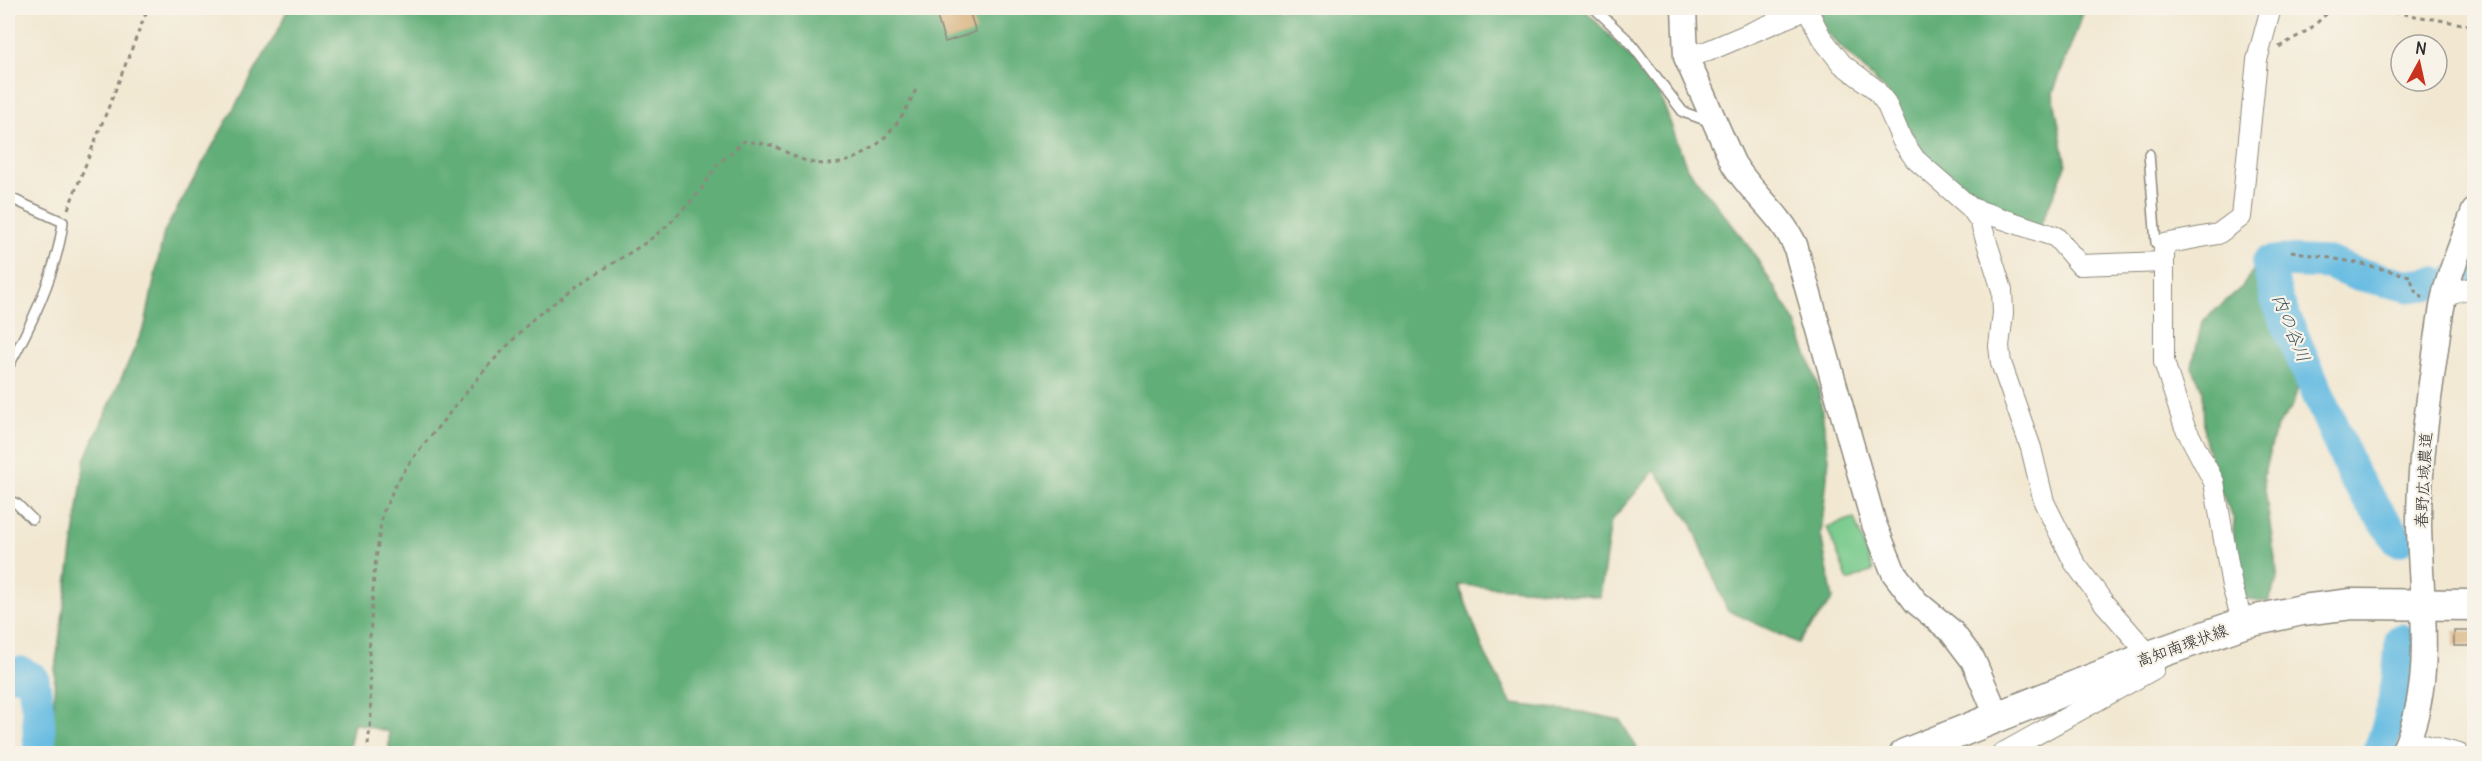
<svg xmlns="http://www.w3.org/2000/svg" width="2482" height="761" font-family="Delius,'Klee One',sans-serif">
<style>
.green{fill:#78ca8c;stroke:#527a5c;stroke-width:1.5}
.forest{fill:#62ae78;stroke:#466c52;stroke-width:1.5}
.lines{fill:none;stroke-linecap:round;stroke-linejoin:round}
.river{stroke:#65bbe2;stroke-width:33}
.building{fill:#d7af79}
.service-casing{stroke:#8e8a7e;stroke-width:12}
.minor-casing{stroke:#8e8a7e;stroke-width:22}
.tertiary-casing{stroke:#8e8a7e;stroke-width:27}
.primary-casing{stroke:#8e8a7e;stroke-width:33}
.path{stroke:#8e8a7e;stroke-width:3;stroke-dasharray:4.5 4.5;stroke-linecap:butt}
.service{stroke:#fff;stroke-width:9}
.minor{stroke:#fff;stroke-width:20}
.tertiary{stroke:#fff;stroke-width:24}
.primary{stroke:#fff;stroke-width:30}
.labels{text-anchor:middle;stroke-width:4.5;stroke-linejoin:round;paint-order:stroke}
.street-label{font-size:16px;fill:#2b2b2b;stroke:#f7f3e8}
.water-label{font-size:18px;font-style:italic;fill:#3c5662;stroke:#f7f3e8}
</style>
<rect width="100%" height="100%" fill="#f7f3e8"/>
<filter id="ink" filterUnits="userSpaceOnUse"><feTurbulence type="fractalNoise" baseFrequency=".0167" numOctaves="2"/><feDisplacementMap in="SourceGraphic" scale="12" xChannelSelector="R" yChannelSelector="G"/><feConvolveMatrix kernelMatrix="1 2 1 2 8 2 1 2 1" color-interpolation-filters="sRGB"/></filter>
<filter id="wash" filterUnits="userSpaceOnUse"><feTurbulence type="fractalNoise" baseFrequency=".008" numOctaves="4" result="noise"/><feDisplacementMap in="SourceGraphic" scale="24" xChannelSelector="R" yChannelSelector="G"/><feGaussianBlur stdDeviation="1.35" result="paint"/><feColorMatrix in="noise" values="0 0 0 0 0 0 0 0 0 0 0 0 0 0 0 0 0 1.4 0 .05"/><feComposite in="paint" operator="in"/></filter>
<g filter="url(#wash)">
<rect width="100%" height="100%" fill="#f2e8d2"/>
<path class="green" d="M1854,518L1873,571L1848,581L1827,527Z"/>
<g class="forest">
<path d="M288,8H1583L1656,84L1687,168L1749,246L1796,323L1818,386L1829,458L1821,535L1833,599L1798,643L1727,610L1692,524L1655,470L1611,521L1600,597L1554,591L1459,585L1485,654L1512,704L1582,712L1620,720L1640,753L389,754V732L354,723L348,753L52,754L55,669L85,460L145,325L164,232L281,25Z"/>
<path d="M1817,8H2085L2053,93L2066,166L2038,230L1991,214L1935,171L1886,91L1827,33Z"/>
<path d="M2261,258L2268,287L2295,343L2302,371L2293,405L2276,428L2263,476L2278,580L2268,602L2244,598L2230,565L2234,520L2216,481L2204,435L2203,391L2192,367L2202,322L2243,286Z"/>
</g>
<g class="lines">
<g class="river">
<path d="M2456,280L2474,274"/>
<path d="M2398,540L2355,479L2277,300L2268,263L2281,261L2329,263L2353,273L2410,286L2433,283"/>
<path d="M8,674L21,673L33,679L38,711L40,754"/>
<path d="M2378,754C2394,716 2399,680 2401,640"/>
</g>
</g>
<g id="blocks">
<g class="building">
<path d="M934,8H968L976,32L945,42Z"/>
<rect x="2454" y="631" width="21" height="15"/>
</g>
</g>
</g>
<g filter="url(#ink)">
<use href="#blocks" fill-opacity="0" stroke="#8e8a7e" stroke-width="1.5"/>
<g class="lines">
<g class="service-casing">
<g id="service">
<path d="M1594,8L1629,41L1683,112L1711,122"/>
<path d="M2149,154L2156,243L2163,244"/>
<path d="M8,197L63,222C57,272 32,324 8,367"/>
<path d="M8,500L17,504L32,519"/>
</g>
</g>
<g class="minor-casing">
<g id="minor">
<path d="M1686,57L1708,51L1807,9L1821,37L1842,64L1875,89L1886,103L1902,140L1915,159L1971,208L1980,221L2002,290L2003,313L1999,346L2001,363L2031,448L2044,502L2074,562L2104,603L2150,656L2154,669L2001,754"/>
<path d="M1971,208L2056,237L2080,265L2164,262"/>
<path d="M2445,295L2474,287"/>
<path d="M2243,623L2232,586L2214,482L2184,425L2164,362V244L2218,234L2241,217L2257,60L2271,8"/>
<path d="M2409,741L2459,754"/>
</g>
</g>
<g class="tertiary-casing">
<g id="tertiary">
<path d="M1684,8L1686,57L1733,163C1751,193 1780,213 1795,245L1874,524L1894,573L1916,602L1951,631L1973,660L1998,718"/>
<path d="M2402,754C2437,682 2420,600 2419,524C2419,468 2427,411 2435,355C2438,335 2440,313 2445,292C2453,264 2464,237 2474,211"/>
</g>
</g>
<g class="primary-casing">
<path id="primary" d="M1905,754L2150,656L2243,623L2302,610L2352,604L2474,605"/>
</g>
<g class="path">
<path d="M2368,8L2474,26"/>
<path d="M2279,47L2310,29L2333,8"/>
<path d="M68,209L148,8"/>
<path d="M2291,251L2358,263L2410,276L2415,291L2423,298"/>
<path d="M367,754L371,717L369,653L374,574L382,515L395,486L412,459L488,366L534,318L578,285L647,242L669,224L699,193L716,166L744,141C754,143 766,143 776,147C787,152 797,159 810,162C862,174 899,130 917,87"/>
</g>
<use href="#service" class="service"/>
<use href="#minor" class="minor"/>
<use href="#tertiary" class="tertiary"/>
<use href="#primary" class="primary"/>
</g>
</g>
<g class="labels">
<g class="street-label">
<text transform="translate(2423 480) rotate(-87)" y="6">春野広域農道</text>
<text transform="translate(2182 645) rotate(-20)" y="6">高知南環状線</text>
</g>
<g class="water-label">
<text transform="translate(2291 328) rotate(68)" y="6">内の谷川</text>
</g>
</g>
<rect width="2482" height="761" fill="none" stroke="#f7f3e8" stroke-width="30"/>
<g transform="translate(2419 63) rotate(8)"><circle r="28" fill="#f7f3e8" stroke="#a5a39c" stroke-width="1.5"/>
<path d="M0-4.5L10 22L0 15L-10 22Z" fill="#c8321e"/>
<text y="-9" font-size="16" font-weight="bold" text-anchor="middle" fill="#2b2b2b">N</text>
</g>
</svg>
